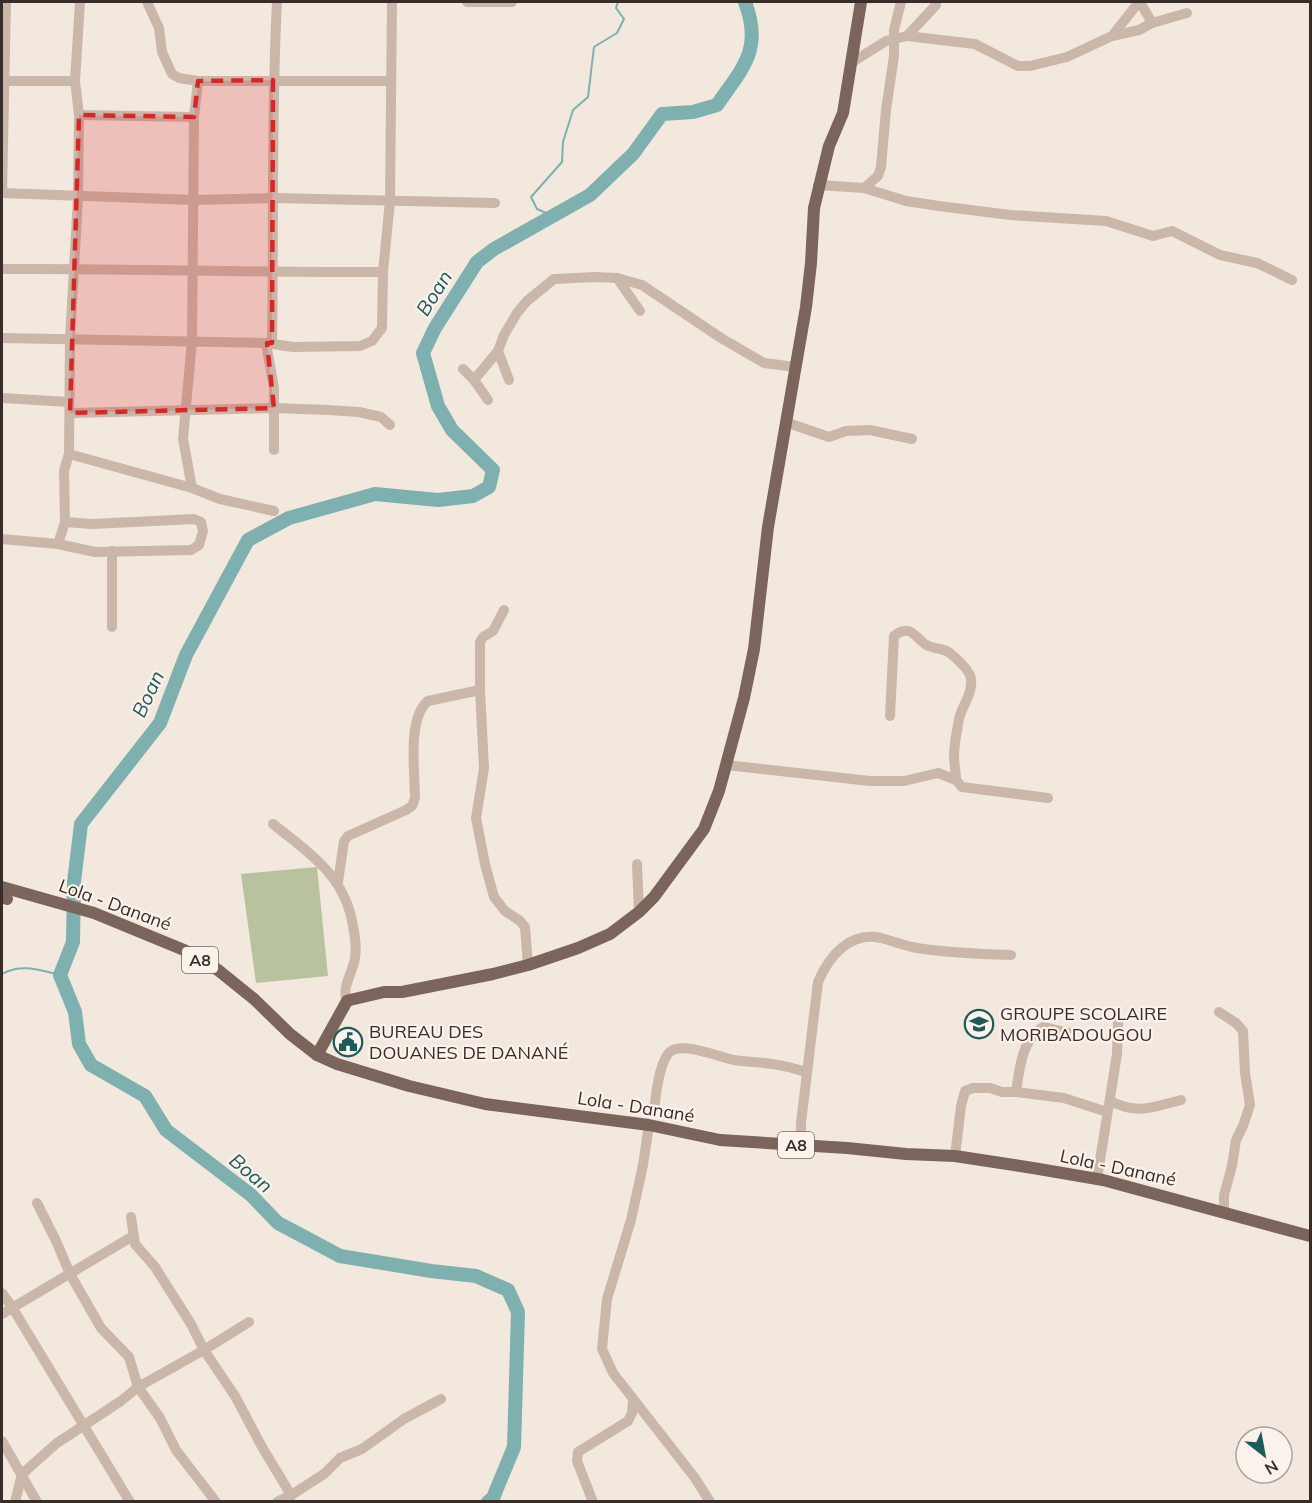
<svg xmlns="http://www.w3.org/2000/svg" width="1312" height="1503" font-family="Mulish,sans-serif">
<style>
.green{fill:#b8c29e}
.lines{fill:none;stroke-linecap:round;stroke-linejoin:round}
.stream{stroke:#7db0af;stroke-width:2}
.river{stroke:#7db0af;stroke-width:14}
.minor{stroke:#cbb7aa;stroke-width:10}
.major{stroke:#7b645b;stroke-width:12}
.marked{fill:#d62828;fill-opacity:0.2;stroke:#d62828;stroke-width:4.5;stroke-dasharray:12 8;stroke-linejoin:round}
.labels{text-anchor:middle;stroke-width:4.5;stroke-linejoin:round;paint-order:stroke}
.shield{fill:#faf2eb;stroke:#736864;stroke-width:1.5}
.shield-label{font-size:16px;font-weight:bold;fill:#392d2a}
.street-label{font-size:18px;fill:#392d2a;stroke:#faf2eb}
.poi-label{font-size:18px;fill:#392d2a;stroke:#faf2eb;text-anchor:start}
.water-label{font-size:20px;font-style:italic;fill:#1f5a5b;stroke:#faf2eb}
</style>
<rect width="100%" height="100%" fill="#f3e8de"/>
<path class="green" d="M317,867L328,976L256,983L241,874Z"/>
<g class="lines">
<g class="stream">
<path d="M553,216L537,209L531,197L562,162L563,142L573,110L588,97L594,47L617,33L624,19L616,8L618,2"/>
<path d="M2,974C21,963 40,970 60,975"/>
</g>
<path class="river" d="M488,1502L493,1498L514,1447L518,1312L508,1290L476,1276L431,1271L340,1256L278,1223L251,1195L166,1130L145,1096L91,1065L79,1044L75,1012L60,975L73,942L74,882L81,824L160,723L186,655L248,540L289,518L375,494L438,500L473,496L489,487L493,470L452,430L438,406L423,353L435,328L477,262L494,249L590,195L633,154L662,114L693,112L717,105C743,67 763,50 745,2"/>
<g class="minor">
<path d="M147,2L159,28L162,52L172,74L179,78L198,81H391"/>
<path d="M467,2H512"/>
<path d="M1140,2L1152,23"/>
<path d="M907,36L975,44L1018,66H1030L1067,57L1112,36L1139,30L1152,23L1187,13"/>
<path d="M1112,36L1139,2"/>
<path d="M851,63L886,41L907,36L936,5"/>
<path d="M2,81H75"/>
<path d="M198,81L194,117L192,341L183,439L192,488L220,499L274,511"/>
<path d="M79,115L194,117"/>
<path d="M818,185L864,188L906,201L939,206L1010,215L1106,221L1153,236L1172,231L1220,255L1257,263L1292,280"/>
<path d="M864,188L878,176L881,167L886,110L894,56V30L901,2"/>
<path d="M2,193L194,200L274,198L495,203"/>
<path d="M2,193L6,2"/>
<path d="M2,269C129,268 256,273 383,272"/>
<path d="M617,278L640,311"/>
<path d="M2,338L266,343L293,347L360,346L372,341L382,328L383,272L390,201L392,2"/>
<path d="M266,343L274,388V450"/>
<path d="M272,343C274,229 271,115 277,2"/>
<path d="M463,369L474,380L488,400"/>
<path d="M474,380L498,351"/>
<path d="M509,380L498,351L504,335L517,313L527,301L554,279L595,277L617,278L642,285L721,338L764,363L795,367"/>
<path d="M2,398L69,402"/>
<path d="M70,413L274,408L328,410L359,412L381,417L390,425"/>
<path d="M785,422L829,437L846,431L870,430L912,439"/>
<path d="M69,454L192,488"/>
<path d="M2,539L58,544L65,522L64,471L69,454L70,339L78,197L79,115L75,81L80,2"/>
<path d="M58,544L95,552L191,550L199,545L203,531L201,522L194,519L92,524L65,522"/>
<path d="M112,551V627"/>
<path d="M504,610L493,631L483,637L480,642V690L484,768L476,818L485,864L494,897L505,911L520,921L525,927L528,965"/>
<path d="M890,716L894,636C910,623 915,637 925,644C933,650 944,647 951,654C957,659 970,670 971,679C973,693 962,706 959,719C957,731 954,744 954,756C954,764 956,772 956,780"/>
<path d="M726,765L870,781H904L938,773L956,780L962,787L1048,798"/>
<path d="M273,824C310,854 345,875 353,926C355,936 357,947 355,958C353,972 341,988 347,1001"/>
<path d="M637,864L639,912"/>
<path d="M338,882L344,841L348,836L406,810L412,806L415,798C415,772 407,718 428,701L480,690"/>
<path d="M1219,1012L1236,1023L1243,1031L1245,1073L1250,1105L1243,1126L1236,1140L1232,1166L1224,1195V1212"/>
<path d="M1016,1092C1019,1072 1022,1036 1044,1027L1069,1033"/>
<path d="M1110,1101C1139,1115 1152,1107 1181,1100"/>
<path d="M655,1103C656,1090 661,1058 671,1051C684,1042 719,1057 734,1060C746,1062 759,1062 771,1064C783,1065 795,1069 807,1072"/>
<path d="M649,1125L643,1165L631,1220L607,1299L602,1349L613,1373L695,1478L710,1502"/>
<path d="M801,1145V1123L818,982C829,956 850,931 881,938C893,941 905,946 917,948C948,953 979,954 1011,955"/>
<path d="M955,1156L961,1106L965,1091L973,1088H990L1002,1092H1016L1064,1098L1107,1112"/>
<path d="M1097,1179L1117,1054L1118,1023"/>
<path d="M37,1203L57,1243L70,1274L101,1328L129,1357L138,1387L160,1418L176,1450L216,1502"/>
<path d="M131,1217L135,1244L155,1267L191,1324L204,1350L235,1396L262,1447L291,1495L289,1502"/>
<path d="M2,1293L12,1307L130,1502"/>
<path d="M2,1314L133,1236"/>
<path d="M2,1441L37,1502"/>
<path d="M15,1502L22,1474L57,1443L121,1401L138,1387L204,1350L249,1322"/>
<path d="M277,1502L293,1494L324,1474L340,1458L362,1449L404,1419L441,1399"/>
<path d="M593,1502L577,1461L578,1452L628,1421L632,1413L633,1401"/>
</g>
<g class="major">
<path d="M2,887L94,913L184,950L218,970L254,999L290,1034L317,1055L337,1064L409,1086L485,1104L649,1125L720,1140L847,1148L906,1154L955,1156L1033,1168L1103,1180L1310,1236"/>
<path d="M2,897L7,899"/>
<path d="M317,1055L347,1001L350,1000L384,992H402L493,974L528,965L578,948L610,934L639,912L654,897L704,829L719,791L744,698L754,649L768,527L806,307L811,263L814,208L829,146L843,113L861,2"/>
</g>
</g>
<path class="marked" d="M273,80L272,343H267L274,408L70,413L79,115L194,117L198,81Z"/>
<defs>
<g id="school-ring" transform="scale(1.5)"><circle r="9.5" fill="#faf2eb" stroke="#1f5a5b" stroke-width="1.5"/><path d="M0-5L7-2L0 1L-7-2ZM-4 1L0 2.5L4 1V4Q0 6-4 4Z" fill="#1f5a5b"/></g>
<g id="civic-ring" transform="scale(1.5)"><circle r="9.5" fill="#faf2eb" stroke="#1f5a5b" stroke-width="1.5"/><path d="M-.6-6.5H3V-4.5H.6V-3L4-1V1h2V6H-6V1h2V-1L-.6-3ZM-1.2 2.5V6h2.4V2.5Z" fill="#1f5a5b"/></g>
</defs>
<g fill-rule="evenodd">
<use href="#school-ring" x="979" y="1024"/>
<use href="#civic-ring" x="348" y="1042"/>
</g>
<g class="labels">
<g class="shield">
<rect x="182" y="947" width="36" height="26" rx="4.5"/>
<rect x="778" y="1132" width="36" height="26" rx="4.5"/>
</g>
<g class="shield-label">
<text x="200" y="966">A8</text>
<text x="796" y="1151">A8</text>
</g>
<g class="street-label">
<text transform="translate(115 905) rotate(20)" y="6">Lola - Danané</text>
<text transform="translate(636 1107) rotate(9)" y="6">Lola - Danané</text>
<text transform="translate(1118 1168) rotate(12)" y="6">Lola - Danané</text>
</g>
<g class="poi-label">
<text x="1000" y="1020">GROUPE SCOLAIRE<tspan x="1000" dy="21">MORIBADOUGOU</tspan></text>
<text x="369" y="1038">BUREAU DES<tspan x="369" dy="21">DOUANES DE DANANÉ</tspan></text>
</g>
<g class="water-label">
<text transform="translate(434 293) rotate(-58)" y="7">Boan</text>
<text transform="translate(148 694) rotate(-65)" y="7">Boan</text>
<text transform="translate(251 1173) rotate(40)" y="7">Boan</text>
</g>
</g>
<rect width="1312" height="1503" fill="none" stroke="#392d2a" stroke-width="6"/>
<g transform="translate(1264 1455) rotate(149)"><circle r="28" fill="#faf2eb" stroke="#ada39e" stroke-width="1.5"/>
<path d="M0-4.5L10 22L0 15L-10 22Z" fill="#1f5a5b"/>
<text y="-9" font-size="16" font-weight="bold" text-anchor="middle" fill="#392d2a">N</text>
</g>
</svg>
